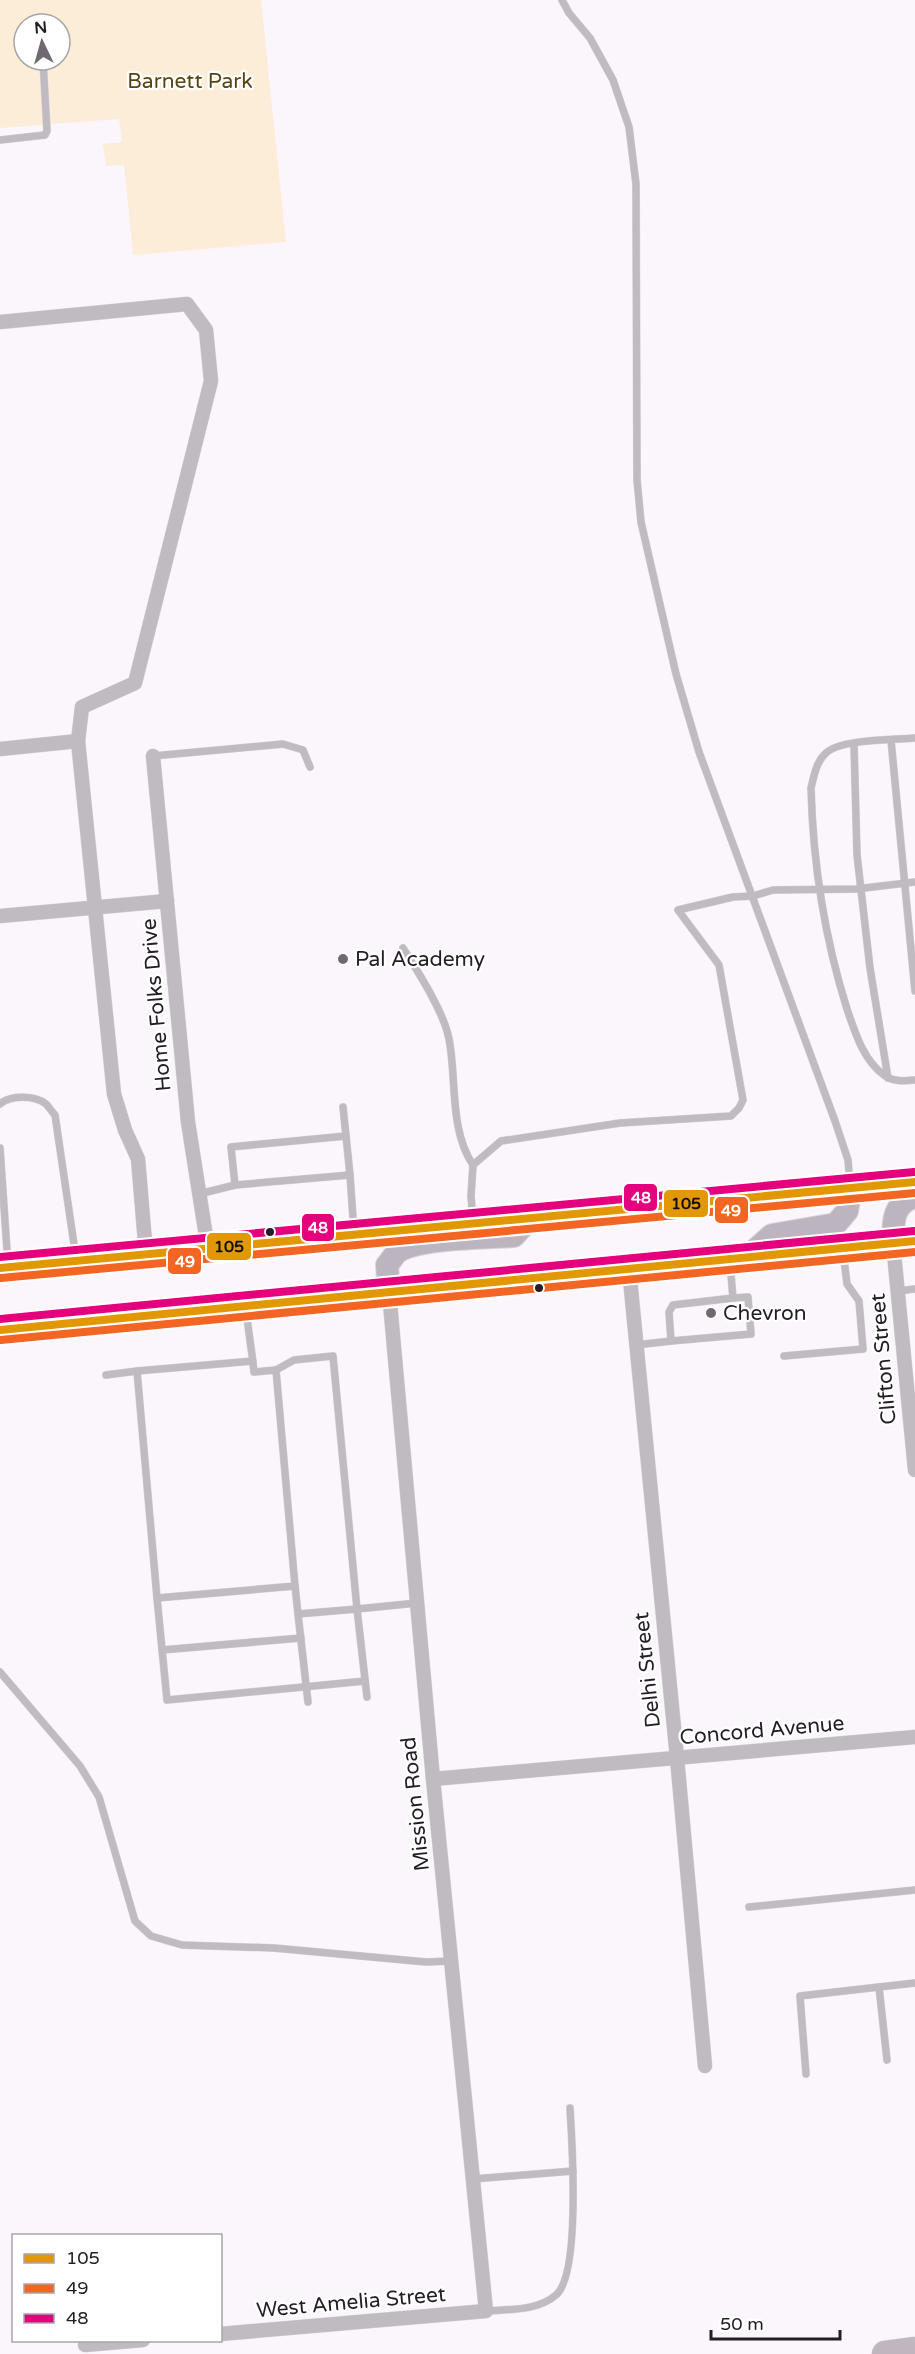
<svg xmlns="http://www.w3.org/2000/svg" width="915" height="2354" font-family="'Varela Round',sans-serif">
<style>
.green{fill:#fbedd8;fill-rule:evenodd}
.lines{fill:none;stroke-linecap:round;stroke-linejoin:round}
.service-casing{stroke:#d8d4d9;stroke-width:8}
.minor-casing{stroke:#d8d4d9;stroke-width:15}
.trunk-casing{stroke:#d8d4d9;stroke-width:24}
.motorway-casing{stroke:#d8d4d9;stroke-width:27}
.service{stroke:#c0bac1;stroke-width:7}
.minor{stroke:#c0bac1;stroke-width:14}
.trunk{stroke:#bcb4be;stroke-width:22}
.motorway{stroke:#bfb6c0;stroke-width:26}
.bus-1-casing{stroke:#fff;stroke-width:12}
.bus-2-casing{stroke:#fff;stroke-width:12}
.bus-3-casing{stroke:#fff;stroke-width:12}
.bus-1{stroke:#e29804;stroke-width:8}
.bus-2{stroke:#f26522;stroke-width:8}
.bus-3{stroke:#e5007d;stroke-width:8}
.poi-dot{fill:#706971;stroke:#fff;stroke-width:2}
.bus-dot{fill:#251d26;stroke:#fff;stroke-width:2}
.labels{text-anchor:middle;stroke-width:4.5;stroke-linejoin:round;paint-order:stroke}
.park-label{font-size:21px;fill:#5a4512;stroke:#fff}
.poi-label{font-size:21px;fill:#251d26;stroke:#fff;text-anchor:start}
.street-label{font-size:21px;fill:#251d26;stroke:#fff}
.line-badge{stroke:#fff;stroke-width:2}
.badge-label{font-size:16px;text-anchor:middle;font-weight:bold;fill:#fff}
.pale-badge-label{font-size:16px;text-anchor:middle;font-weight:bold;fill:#111}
</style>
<rect width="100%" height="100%" fill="#fbf6fc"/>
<path class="green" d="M0,0H261L286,242L133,255L124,165L106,166L103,144L122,142L119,119L0,128ZM24,24H60V60H24Z"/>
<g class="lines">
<g class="service-casing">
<g id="service">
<path d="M562,0L569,13L590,38L613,80L629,127L636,184L637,480L641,522L676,674L699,752L835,1121L848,1160L850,1183"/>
<path d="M0,140L45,135L47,131L43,60"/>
<path d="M915,738C894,740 840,739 826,753C816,762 814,776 811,788C813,864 824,936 847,1009C855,1032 863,1060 884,1075C893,1082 904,1081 915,1080"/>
<path d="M891,740L915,991"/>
<path d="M854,744L857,855L870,968L888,1078"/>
<path d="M153,756L283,744L303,750L310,767"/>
<path d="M403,948C418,972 444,1012 449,1039C457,1080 449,1129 473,1165"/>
<path d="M0,1104C10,1095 35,1095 46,1104C49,1107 52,1112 55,1115L76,1258"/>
<path d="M343,1107L346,1136"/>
<path d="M0,1148L8,1265"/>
<path d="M235,1185L231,1147L346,1136L350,1175"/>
<path d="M199,1194L235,1185L350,1175L354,1232"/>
<path d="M473,1220L471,1196L473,1165L501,1141L620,1123L731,1116L739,1108L743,1100L719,965L678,910L733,897L753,896L773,890L856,889L915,882"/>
<path d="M898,1291L915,1289"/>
<path d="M246,1308C248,1330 252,1351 254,1372L276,1370L295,1586L157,1598L137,1371L253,1361"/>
<path d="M671,1341L751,1334L748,1297L733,1298"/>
<path d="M636,1345L671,1341L669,1312L673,1305L733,1298L730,1263"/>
<path d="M784,1356L863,1349L859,1301L847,1284L843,1251"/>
<path d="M276,1370L294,1360L333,1356L357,1609L417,1603"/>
<path d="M106,1375L137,1371"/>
<path d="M295,1586L298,1614L357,1609L367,1697"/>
<path d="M157,1598L167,1700L365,1681"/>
<path d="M298,1614L308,1702"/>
<path d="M162,1650L301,1638"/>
<path d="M0,1672L80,1766L99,1797L135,1921L151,1936L182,1945L274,1948L426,1962L452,1961"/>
<path d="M749,1907L915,1890"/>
<path d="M887,2060L879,1987L915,1983"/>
<path d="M806,2074L800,1996L879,1987"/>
<path d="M473,2179L573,2171"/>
<path d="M486,2311C509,2309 538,2311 556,2295C581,2274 572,2141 570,2108"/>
</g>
</g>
<g class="minor-casing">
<g id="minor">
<path d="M0,322L187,304L206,330L211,381L135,683L82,707L78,741L114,1094L125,1130L138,1159L146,1254"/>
<path d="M0,749L78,741"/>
<path d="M153,756L188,1122L208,1249"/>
<path d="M0,916L167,901"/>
<path d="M893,1243L915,1470"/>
<path d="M629,1269L677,1758L705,2066"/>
<path d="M433,1779L915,1737"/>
<path d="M220,2334L486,2311L433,1779L389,1292"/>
<path d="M85,2345L143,2340"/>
</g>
</g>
<g class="trunk-casing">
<g id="trunk">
<path d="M893,1243C893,1224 892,1203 915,1197"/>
<path d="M746,1258L772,1235L836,1224L847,1211L851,1189"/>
<path d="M0,1268L915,1182"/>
<path d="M389,1292L387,1265C391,1261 394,1254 399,1251C421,1238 486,1238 514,1236L531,1217"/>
<path d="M0,1330L915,1241"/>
</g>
</g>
<g class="motorway-casing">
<path id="motorway" d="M885,2354L915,2350"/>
</g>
<use href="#service" class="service"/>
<use href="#minor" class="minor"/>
<use href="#trunk" class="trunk"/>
<use href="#motorway" class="motorway"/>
<g class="bus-1-casing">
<g id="bus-1">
<path d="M0,1268L915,1182"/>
<path d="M0,1330L915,1241"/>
</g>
</g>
<g class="bus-2-casing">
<g id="bus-2">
<path d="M1,1278L915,1193"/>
<path d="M1,1340L915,1252"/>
</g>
</g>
<g class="bus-3-casing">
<g id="bus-3">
<path d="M0,1257L914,1172"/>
<path d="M0,1319L914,1231"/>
</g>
</g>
<use href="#bus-1" class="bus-1"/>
<use href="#bus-2" class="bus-2"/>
<use href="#bus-3" class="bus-3"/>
</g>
<g class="poi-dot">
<circle cx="343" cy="959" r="6"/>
<circle cx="711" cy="1313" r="6"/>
</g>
<g class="bus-dot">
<circle cx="270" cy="1232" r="5"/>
<circle cx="539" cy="1288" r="5"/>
</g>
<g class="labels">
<g class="park-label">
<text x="190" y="88">Barnett Park</text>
</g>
<g class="poi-label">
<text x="355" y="966">Pal Academy</text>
<text x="723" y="1320">Chevron</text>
</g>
<g class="street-label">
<text transform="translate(156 1005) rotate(-95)" y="7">Home Folks Drive</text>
<text transform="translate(883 1359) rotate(-95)" y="7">Clifton Street</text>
<text transform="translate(647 1670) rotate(-96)" y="7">Delhi Street</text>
<text transform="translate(762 1730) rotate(-5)" y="7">Concord Avenue</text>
<text transform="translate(415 1804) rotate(-96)" y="7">Mission Road</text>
<text transform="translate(351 2302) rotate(-5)" y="7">West Amelia Street</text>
</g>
</g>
<g class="line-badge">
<rect x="623" y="1183" width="35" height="29" rx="6" fill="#e5007d"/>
<rect x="663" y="1189" width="46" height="29" rx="6" fill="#e29804"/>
<rect x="714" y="1196" width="35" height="28" rx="6" fill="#f26522"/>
<rect x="301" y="1213" width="34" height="29" rx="6" fill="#e5007d"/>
<rect x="206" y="1232" width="46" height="29" rx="6" fill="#e29804"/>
<rect x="167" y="1247" width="35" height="28" rx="6" fill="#f26522"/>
</g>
<g class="badge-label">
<text x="641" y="1203">48</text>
<text x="731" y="1216">49</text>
<text x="318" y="1233">48</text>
<text x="185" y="1267">49</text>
</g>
<g class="pale-badge-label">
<text x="686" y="1209">105</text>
<text x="229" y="1252">105</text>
</g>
<rect x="12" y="2234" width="210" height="108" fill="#ffffff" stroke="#a8a5a8" stroke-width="1.5"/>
<rect x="24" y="2254" width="30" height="9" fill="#e29804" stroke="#a8a5a8" stroke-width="1.5"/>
<text x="66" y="2264" font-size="18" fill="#251d26">105</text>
<rect x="24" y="2284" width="30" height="9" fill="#f26522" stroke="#a8a5a8" stroke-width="1.5"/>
<text x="66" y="2294" font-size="18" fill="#251d26">49</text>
<rect x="24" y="2314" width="30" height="9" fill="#e5007d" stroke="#a8a5a8" stroke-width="1.5"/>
<text x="66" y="2324" font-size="18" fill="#251d26">48</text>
<g transform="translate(42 42) rotate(355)"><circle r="28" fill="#ffffff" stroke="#a8a5a8" stroke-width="1.5"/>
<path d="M0-4.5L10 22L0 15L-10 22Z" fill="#706971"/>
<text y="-9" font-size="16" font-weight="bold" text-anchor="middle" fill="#251d26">N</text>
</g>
<path d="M711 2330v9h129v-9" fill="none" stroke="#251d26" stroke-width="3"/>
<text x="720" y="2330" font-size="18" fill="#251d26" stroke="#ffffff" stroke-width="4.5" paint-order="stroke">50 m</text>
</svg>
